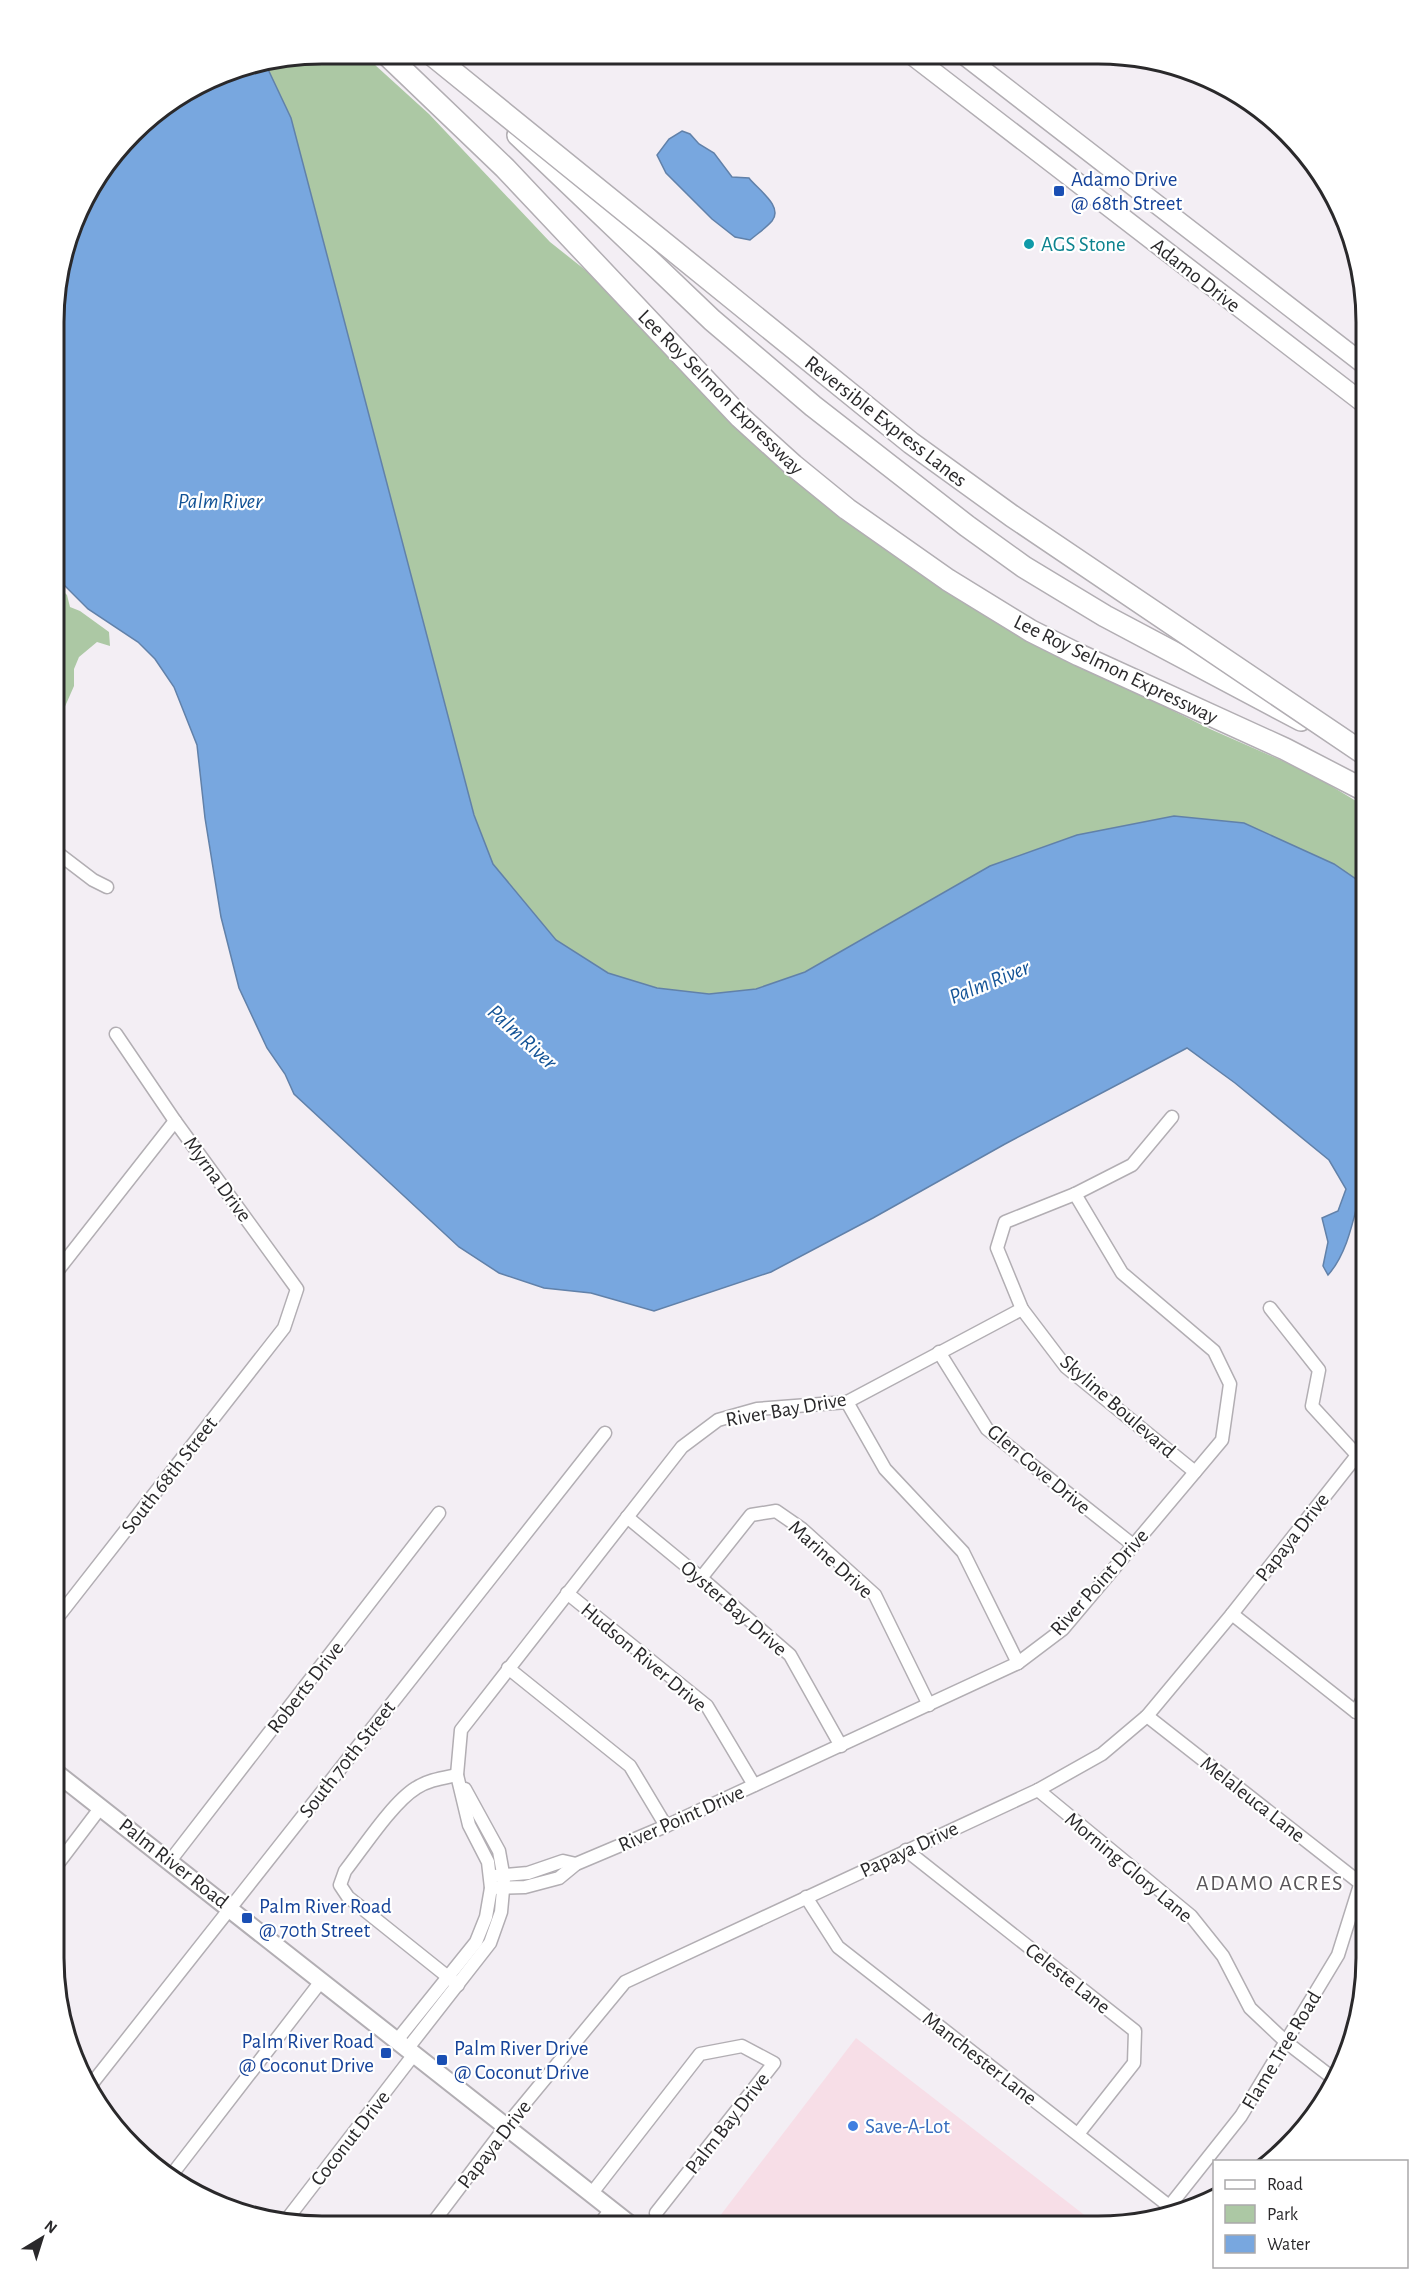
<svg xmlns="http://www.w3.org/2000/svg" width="1420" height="2280" font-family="'Alegreya Sans',sans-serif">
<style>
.commercial{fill:#f7dee7}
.green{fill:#acc8a4}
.water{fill:#78a7df;stroke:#6181a9;stroke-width:1.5}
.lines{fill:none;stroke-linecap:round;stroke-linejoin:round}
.street-casing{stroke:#b2aeb3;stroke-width:15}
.secondary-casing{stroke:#b2aeb3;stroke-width:20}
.primary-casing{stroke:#b2aeb3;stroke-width:21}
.highway-casing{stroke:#b2aeb3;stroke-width:24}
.street{stroke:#fff;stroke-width:12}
.secondary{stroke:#fff;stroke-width:16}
.primary{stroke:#fff;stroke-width:18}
.highway{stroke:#fff;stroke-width:21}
.highway-bridge-casing{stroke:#b2aeb3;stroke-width:24;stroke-linecap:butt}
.highway-bridge{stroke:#fff;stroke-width:21}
.transit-dot{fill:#1a4fb4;stroke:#fff;stroke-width:2}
.culture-dot{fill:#0f9aa8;stroke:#fff;stroke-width:2}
.shop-dot{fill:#3f7fe0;stroke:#fff;stroke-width:2}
.labels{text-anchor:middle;stroke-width:4.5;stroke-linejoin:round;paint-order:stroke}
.transit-label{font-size:21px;fill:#164399;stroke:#fff;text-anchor:start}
.culture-label{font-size:21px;fill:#0d838f;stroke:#fff;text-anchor:start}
.street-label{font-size:21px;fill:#2a292b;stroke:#fff}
.shop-label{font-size:21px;fill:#366cbe;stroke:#fff;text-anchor:start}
.water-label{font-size:22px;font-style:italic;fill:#135396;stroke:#fff}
.neighbourhood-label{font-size:22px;letter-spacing:1.5px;fill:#595559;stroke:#fff}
.rim{fill:none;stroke:#2a292b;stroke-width:3}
</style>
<rect width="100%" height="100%" fill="#f3eef4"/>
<path class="commercial" d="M856,2038L1087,2217L1080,2226L713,2225Z"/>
<g class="green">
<path d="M323,54H363L429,114L550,242L608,288L823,480L1107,678L1210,729L1308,772L1366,807V886L1334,864L805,972L756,989L709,994L657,988L607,973L556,940L493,864L474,815L291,118L266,65Z"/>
<path d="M56,584L67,595L70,607L80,611L109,632L110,646L97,642L79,657L74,669V686L56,727Z"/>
</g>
<g class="water">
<path d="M266,65L291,118L474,815L493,864L556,940L608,973L657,988L709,994L756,989L805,972L990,866L1077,835L1174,816L1244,823L1334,864L1366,886V1194H1360C1353,1221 1347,1254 1328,1275L1323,1266L1328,1242L1322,1218L1338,1211L1346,1189L1329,1160L1235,1083L1187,1048L1005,1144L873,1218L771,1272L654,1311L591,1293L544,1288L499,1273L459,1247L294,1094L285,1074L267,1048L239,988L221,917L205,818L197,745L174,687L155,659L138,642L88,609L56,577V288L82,204L145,121L220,74Z"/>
<path d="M682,131L690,134L699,144L714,153L732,177L749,178C757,189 784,206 772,221C766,228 757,234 750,240L735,237L712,219L666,173L657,155L669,139Z"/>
</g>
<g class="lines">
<g class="street-casing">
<g id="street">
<path d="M55,851L93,880L107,887"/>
<path d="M1172,1117L1132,1165L1075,1194L1005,1222L997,1248L1022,1309L1066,1367L1195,1472"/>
<path d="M55,1274L175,1121"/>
<path d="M1270,1308L1319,1370L1312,1406L1357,1455"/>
<path d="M939,1352L987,1429L1133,1545"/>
<path d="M847,1402L885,1469L963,1552L1018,1663"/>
<path d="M627,1517L701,1578L790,1655L841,1746"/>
<path d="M701,1578L751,1515L776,1511L802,1529L875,1595L929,1705"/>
<path d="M567,1593L707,1706L754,1785"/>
<path d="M1232,1614L1356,1712L1365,1715"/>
<path d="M54,1622L284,1328L297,1289L175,1121L116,1034"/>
<path d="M508,1668L630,1766L666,1826"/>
<path d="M1356,1712L1365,1694"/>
<path d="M1147,1716L1360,1883"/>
<path d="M457,1775C443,1778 428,1780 416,1788C393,1802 363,1848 345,1871L340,1885L348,1897L458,1985"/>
<path d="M1038,1790L1191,1916L1223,1956L1250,2008L1286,2042L1334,2079"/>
<path d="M906,1850L1135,2031L1134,2063L1078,2134"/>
<path d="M170,1861L439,1513"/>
<path d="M54,1869L101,1807"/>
<path d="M495,1876L528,1873L563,1861L576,1864"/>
<path d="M491,1888L525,1887L559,1878L576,1864L666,1826L1018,1663L1063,1629L1222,1440L1230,1384L1214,1351L1122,1273L1075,1194"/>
<path d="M806,1897L838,1947L1169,2206"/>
<path d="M398,2039L476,1942L486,1917L491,1888L488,1862L469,1825L457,1775L461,1730L682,1447L718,1420L757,1409L847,1402L1022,1309"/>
<path d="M408,2048L490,1943L501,1912L504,1879L499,1851L465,1789"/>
<path d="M90,2086L605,1433"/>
<path d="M170,2177L322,1980"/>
<path d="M592,2193L700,2054L742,2046L774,2063L656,2213"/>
<path d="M1164,2213L1241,2116L1338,1955L1365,1869"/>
<path d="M284,2223L415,2053"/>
<path d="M432,2224L506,2126L625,1982L1038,1790L1102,1754L1147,1716L1232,1614L1366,1444"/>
<path d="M599,2225L611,2209"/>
</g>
</g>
<g class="secondary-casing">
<path id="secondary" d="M54,1771L631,2225"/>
</g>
<g class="primary-casing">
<g id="primary">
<path d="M913,56L1366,405"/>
<path d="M965,56L1366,366"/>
</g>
</g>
<g class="highway-casing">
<g id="highway">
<path d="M386,54L505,168L740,417L793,465L847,509L948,580L1031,631L1079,655L1285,749L1366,791"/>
<path d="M518,135L712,320L813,406L967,526L1024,567L1105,616L1301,720"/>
</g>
</g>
<use href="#street" class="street"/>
<use href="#secondary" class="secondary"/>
<use href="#primary" class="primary"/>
<use href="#highway" class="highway"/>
<g class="highway-bridge-casing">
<path id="highway-bridge" d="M431,54L911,443L1012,516L1366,755"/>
</g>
<use href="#highway-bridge" class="highway-bridge"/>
</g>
<g class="transit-dot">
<rect x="1053" y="185" width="12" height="12" rx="3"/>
<rect x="241" y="1912" width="12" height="12" rx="3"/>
<rect x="380" y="2047" width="12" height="12" rx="3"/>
<rect x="436" y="2054" width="12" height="12" rx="3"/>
</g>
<circle class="culture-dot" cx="1029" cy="244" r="6"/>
<circle class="shop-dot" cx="853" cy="2126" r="6"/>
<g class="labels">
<g class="transit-label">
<text x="1071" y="186">Adamo Drive<tspan x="1071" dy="24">@ 68th Street</tspan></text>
<text x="259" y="1913">Palm River Road<tspan x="259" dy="24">@ 70th Street</tspan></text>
<text x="374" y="2048" text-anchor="end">Palm River Road<tspan x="374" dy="24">@ Coconut Drive</tspan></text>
<text x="454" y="2055">Palm River Drive<tspan x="454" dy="24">@ Coconut Drive</tspan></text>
</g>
<g class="culture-label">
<text x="1041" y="251">AGS Stone</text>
</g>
<g class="street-label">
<text transform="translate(1196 275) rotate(38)" y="7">Adamo Drive</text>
<text transform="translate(721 392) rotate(45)" y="7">Lee Roy Selmon Expressway</text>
<text transform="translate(886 421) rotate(38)" y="7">Reversible Express Lanes</text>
<text transform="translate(1116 669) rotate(26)" y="7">Lee Roy Selmon Expressway</text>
<text transform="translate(218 1179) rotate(54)" y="7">Myrna Drive</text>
<text transform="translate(1118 1406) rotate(41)" y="7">Skyline Boulevard</text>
<text transform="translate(786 1409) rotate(-10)" y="7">River Bay Drive</text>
<text transform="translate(1039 1469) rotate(40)" y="7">Glen Cove Drive</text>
<text transform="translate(169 1475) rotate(-52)" y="7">South 68th Street</text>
<text transform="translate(1292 1537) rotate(-52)" y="7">Papaya Drive</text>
<text transform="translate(831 1559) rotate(42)" y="7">Marine Drive</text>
<text transform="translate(1099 1582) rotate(-48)" y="7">River Point Drive</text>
<text transform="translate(734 1608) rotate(41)" y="7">Oyster Bay Drive</text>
<text transform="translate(644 1657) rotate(40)" y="7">Hudson River Drive</text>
<text transform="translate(305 1687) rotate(-52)" y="7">Roberts Drive</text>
<text transform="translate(347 1759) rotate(-52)" y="7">South 70th Street</text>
<text transform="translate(1253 1799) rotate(38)" y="7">Melaleuca Lane</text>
<text transform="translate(681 1818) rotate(-24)" y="7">River Point Drive</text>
<text transform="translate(909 1849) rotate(-25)" y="7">Papaya Drive</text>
<text transform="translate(174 1863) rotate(38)" y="7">Palm River Road</text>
<text transform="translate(1129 1867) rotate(40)" y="7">Morning Glory Lane</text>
<text transform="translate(1068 1978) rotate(38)" y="7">Celeste Lane</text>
<text transform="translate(1281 2050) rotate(-59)" y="7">Flame Tree Road</text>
<text transform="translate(980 2058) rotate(38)" y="7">Manchester Lane</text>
<text transform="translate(727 2123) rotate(-52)" y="7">Palm Bay Drive</text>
<text transform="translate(350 2138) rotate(-52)" y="7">Coconut Drive</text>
<text transform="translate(494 2144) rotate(-52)" y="7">Papaya Drive</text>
</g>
<g class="shop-label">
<text x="865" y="2133">Save-A-Lot</text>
</g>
<g class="water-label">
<text x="220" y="508">Palm River</text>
<text transform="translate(989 981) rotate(-22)" y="8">Palm River</text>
<text transform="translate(523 1036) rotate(42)" y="8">Palm River</text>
</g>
<g class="neighbourhood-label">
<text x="1270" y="1890">ADAMO ACRES</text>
</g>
</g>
<path d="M0 0H1420V2280H0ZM322 64H1098A258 258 0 0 1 1356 322V1958A258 258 0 0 1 1098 2216H322A258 258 0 0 1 64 1958V322A258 258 0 0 1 322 64Z" fill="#fff" fill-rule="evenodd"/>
<path class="rim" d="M322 64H1098A258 258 0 0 1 1356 322V1958A258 258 0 0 1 1098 2216H322A258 258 0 0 1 64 1958V322A258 258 0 0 1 322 64Z"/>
<rect x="1213" y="2160" width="195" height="108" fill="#ffffff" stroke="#aaa9aa" stroke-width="1.5"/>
<rect x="1225" y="2180" width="30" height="9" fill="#ffffff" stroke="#aaa9aa" stroke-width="1.5"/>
<text x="1267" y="2190" font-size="18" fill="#2a292b">Road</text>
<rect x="1225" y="2205" width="30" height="18" fill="#acc8a4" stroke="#aaa9aa" stroke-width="1.5"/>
<text x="1267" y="2220" font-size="18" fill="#2a292b">Park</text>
<rect x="1225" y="2235" width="30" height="18" fill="#78a7df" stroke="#aaa9aa" stroke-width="1.5"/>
<text x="1267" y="2250" font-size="18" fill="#2a292b">Water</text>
<g transform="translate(42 2238) rotate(38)" stroke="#ffffff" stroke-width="4.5" paint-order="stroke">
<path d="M0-4.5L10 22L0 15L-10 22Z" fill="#2a292b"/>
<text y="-9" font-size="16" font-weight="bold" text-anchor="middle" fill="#2a292b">N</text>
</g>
</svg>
